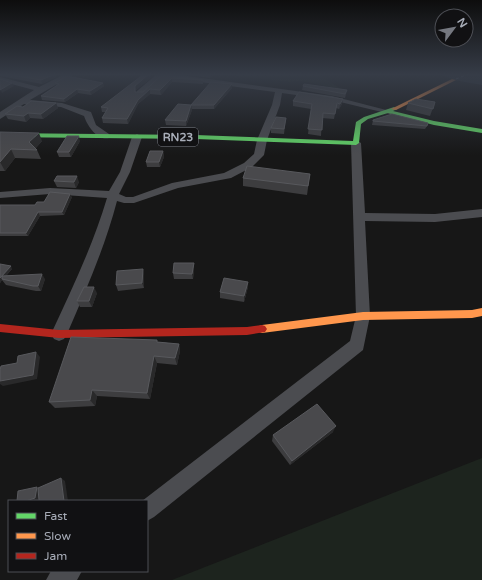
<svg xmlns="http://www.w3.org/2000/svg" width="482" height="580" font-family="'Varela Round',sans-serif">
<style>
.green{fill:#1d241e}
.water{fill:#2a3239}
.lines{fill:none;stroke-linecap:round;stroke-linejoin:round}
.ferry{stroke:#7f9bb3;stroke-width:1;stroke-dasharray:3 2.5;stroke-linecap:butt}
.street{fill:#4b4c50;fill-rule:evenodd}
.fast{fill:#63d668;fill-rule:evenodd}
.slow{fill:#ff974d;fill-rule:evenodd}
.jam{fill:#b3261e;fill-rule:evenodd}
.wall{fill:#3d3d3f}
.shaded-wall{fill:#29292a}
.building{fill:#49494c;stroke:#58595d}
.labels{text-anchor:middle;stroke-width:3;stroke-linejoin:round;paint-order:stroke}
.shield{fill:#111113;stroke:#7b7e86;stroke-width:1}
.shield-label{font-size:11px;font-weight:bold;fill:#a8adb8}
</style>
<rect width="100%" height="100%" fill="#171717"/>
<g class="green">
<path d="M219,74H319L342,90C328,87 302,79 290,82Z"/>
<path d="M482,458V580H172Z"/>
</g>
<path class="water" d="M440,74H482V85L454,80Z"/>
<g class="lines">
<path class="ferry" d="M456,79L468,74"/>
<g class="street">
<path d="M65,74H74L30,100L62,103L91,112L96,125L109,134V138C97,141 87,125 84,116L61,107L24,104L0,119V112L34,90L0,81V77L39,87Z"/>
<path d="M157,74H173L332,96L394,112L390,114L332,100L282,93L280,105L267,140L264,155L252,167L231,178L178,188L134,203H124L117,201C105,247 86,290 67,334L64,339L59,341L54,339L51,334C72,289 93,245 107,198L50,194L0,198V192L50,188L109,191L120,172L132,137L137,134L142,137L130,172L119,194L126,197H133L172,183L224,173L244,163L254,154L257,140L272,105L275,92L163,77L143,95H137V91Z"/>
<path d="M356,140L361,143L365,213L435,214L482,209V217L435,222L365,221L370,316L363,350L154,517L147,521V501H142L350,341L356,316L351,143Z"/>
<path d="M51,571H82L77,580H46Z"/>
</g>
<path class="fast" d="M394,107L397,109L393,111L434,121L482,129V133L434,125L388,113L368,119L361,124L359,143L356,145L196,139L0,137V133L196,135L353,141L356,122L364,117Z"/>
<g class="slow">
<path d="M452,79L456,80L396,110L391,109Z"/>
<path d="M482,308V316L472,318L363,320L262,333L259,332L257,329L259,326L262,325L363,312L472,310Z"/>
</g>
<path class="jam" d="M0,324L59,330L247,327L262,325L265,326L267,329L265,332L247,335L59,338L0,332Z"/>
</g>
<g class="wall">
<path d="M0,74H55L56,77L42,84L0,76Z"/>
<path d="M182,74H211V76L210,78Z"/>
<path d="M162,75L203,80V84L172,82L161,95L150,94L138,104L128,124L103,123L102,118L106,112H102L101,107L151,78L136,90V92H143Z"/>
<path d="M55,83L104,86L91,95L78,93L65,102L42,100L41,96L56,86Z"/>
<path d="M303,86L347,90L345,98L302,90Z"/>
<path d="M232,88L214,109H192V110L186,126L166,125L165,120L191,105Z"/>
<path d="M293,101L342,104L339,109L336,108L334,119L322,118L321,136L308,134L311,109L293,106Z"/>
<path d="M435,102L430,116L406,110L408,103Z"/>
<path d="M56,103L58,108L43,119L30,118L26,122L8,119L5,114L23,107Z"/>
<path d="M286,118L284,134L271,133V128Z"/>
<path d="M373,120L427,126L425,129L372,125Z"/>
<path d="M0,132L42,141L35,149L37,150L41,159L15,158L5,171H0Z"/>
<path d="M80,141L71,157H59L57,152Z"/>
<path d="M163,151L164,157L160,167H147L146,162Z"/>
<path d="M310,174L307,195L243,186V178Z"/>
<path d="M54,181L79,182L76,188L57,187Z"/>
<path d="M72,197L64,215L40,216L28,236H0V205H35L44,202Z"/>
<path d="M194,263V269L193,279H174L173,273Z"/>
<path d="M0,264L12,269L6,276L45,279L41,291H36L6,285L2,280L0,283Z"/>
<path d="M144,274V288L118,291L116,285Z"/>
<path d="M248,287L244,302L220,298V292Z"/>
<path d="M97,293L92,307H80L77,301Z"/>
<path d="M158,342L179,344L180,351L177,365L157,363L150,399L97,396L95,406L55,408L49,402Z"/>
<path d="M333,432L290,465L272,441L273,435Z"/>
</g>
<g class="shaded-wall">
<path d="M50,74H55L56,77L42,84L41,80Z"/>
<path d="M150,74L151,78L136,90V96L135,92V86Z"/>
<path d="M172,78V82L161,95L160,90Z"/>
<path d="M12,83L14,86L2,93L1,90Z"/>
<path d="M103,83L104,86L91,95L90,91Z"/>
<path d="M232,84V88L214,109V105Z"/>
<path d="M77,89L78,93L65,102L64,99Z"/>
<path d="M150,89V94L138,104L128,124L127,119L138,100Z"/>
<path d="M343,99L342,104L339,109L340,104Z"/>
<path d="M56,103L58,108L43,119L41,114Z"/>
<path d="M191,105L192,110L186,126V121Z"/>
<path d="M28,113L30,118L26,122L24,116Z"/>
<path d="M39,133L42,141L34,150L29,142Z"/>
<path d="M79,136L80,141L71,157L69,152Z"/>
<path d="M11,149L15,158L5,171L0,162Z"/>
<path d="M163,151L164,157L160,167L159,162Z"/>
<path d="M77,176L79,182L76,188L74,182Z"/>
<path d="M70,194L72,197L64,215L62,212Z"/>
<path d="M38,212L40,216L28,236L26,233Z"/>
<path d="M194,263V269L193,279L192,274Z"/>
<path d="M11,266L12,269L3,279H2V280L0,283V278Z"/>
<path d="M143,269L144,274V288L142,283Z"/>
<path d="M42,274L45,279L41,291L38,286Z"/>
<path d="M248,282V287L244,302V296Z"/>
<path d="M94,287L97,293L92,307L89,301Z"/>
<path d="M179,344L180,351L177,365L175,358Z"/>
<path d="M36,352L40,357L37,379L3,386L0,384V381Z"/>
<path d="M154,356L157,363L150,399L147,393Z"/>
<path d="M92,390L97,396L95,406L90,400Z"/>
<path d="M336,426L333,432L290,465L292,461Z"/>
<path d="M61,478L65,481L68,501H64Z"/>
<path d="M37,487L39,488L38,500L33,501H26Z"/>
</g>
<g class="building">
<path d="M6,74H55L41,80Z"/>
<path d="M144,74H149L135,86V92H143L162,75L203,80L172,78L160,90L150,89L138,100L127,119L102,118L108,108L101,107Z"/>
<path d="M67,76L103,83L90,91L77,89L64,99L41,96L59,84L55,83Z"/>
<path d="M0,79L12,83L0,90Z"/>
<path d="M211,82L232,84L214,105H191Z"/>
<path d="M304,84L347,90L345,94L303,86Z"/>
<path d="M299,92L343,99L340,104L337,103L335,114L323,113L322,130L308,129L312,104L293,101Z"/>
<path d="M416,99L435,102L433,109L408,103Z"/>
<path d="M31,101L56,103L41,114L28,113L24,116L5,114L17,106L23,107Z"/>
<path d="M178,104L191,105L186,121L165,120Z"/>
<path d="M392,114L428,123L427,126L373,121V120Z"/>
<path d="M276,117L286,118L284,129L271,128Z"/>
<path d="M0,132L39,133L29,142L37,150L11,149L0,162Z"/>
<path d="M67,136H79L69,152H57Z"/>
<path d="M150,151H163L159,162H146Z"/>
<path d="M247,166L310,174L308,186L243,178Z"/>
<path d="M57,176H77L74,182L54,181Z"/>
<path d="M50,192L70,194L62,212H38L26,233H0V205H35L37,202H44Z"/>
<path d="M174,263H194L192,274L173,273Z"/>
<path d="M0,264L11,266L0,278Z"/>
<path d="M143,269L142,283L116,285L117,271Z"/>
<path d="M42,274L38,286H33L2,279V276Z"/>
<path d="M224,278L248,282L244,296L220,292Z"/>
<path d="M84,287H94L89,301H77Z"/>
<path d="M71,337L157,340V342L179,344L175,358L154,356L147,393L92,390L90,400L49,402Z"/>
<path d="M36,352L33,375L0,381V370L1,366L17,363L18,356Z"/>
<path d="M317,404L336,426L292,461L273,435Z"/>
<path d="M61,478L64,501H39L38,488Z"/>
<path d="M37,487L35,498L26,501H17L18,491Z"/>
</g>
<linearGradient id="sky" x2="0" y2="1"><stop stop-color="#0d0d0d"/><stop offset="0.48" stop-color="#363c47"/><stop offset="1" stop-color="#363c47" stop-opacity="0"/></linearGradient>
<rect width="482" height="155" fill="url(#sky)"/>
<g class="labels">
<rect class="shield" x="158" y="128" width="40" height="18" rx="3"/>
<g class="shield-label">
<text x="178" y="141">RN23</text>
</g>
</g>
<rect x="8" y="500" width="140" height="72" fill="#111113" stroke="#4d4f55"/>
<rect x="16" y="513" width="20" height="6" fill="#63d668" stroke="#4d4f55"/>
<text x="44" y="520" font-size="12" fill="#a8adb8">Fast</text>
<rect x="16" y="533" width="20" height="6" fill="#ff974d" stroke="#4d4f55"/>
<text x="44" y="540" font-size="12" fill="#a8adb8">Slow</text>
<rect x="16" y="553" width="20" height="6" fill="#b3261e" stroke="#4d4f55"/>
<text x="44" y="560" font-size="12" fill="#a8adb8">Jam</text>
<g transform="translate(454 28) rotate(58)"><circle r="19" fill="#111113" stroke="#4d4f55"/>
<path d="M0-3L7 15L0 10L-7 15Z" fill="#757880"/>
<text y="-6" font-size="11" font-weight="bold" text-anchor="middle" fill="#a8adb8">N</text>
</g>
</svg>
